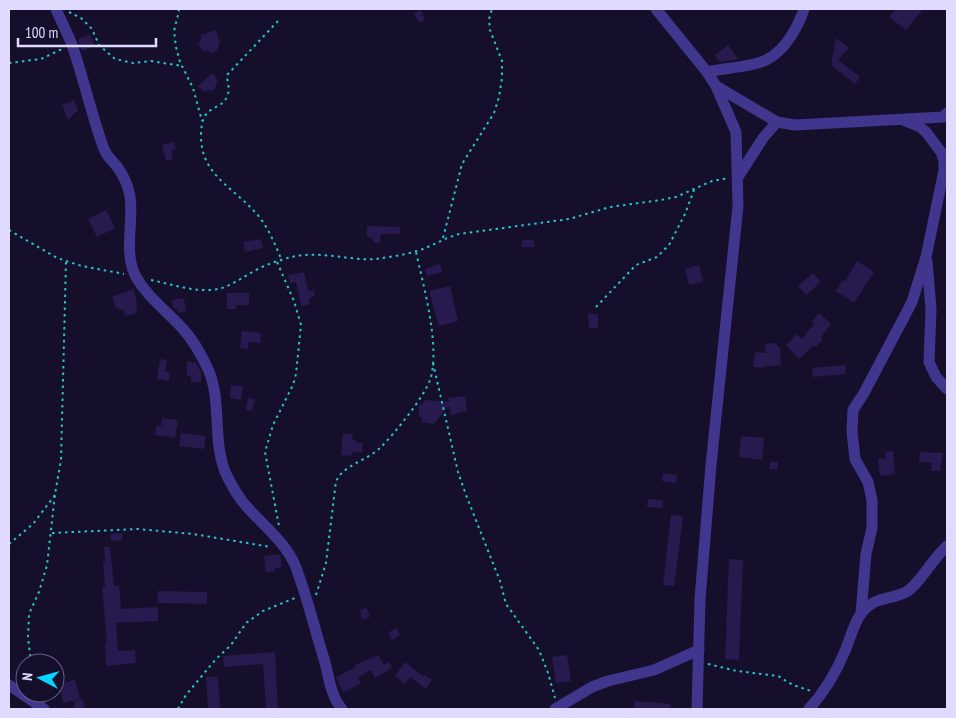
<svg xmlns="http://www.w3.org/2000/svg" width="956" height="718" font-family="'PT Sans Narrow',sans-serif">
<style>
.building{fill:#28194e}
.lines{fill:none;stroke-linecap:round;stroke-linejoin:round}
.path{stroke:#26c5c6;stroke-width:2;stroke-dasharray:2.5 4;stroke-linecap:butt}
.minor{stroke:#40368e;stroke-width:11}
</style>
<rect width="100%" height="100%" fill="#160f2c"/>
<g class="building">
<path d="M896,9H923L906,30L889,17Z"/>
<path d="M421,10L425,20L419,23L414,13Z"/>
<path d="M216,30L220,42L217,51L210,53L209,50L203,51L198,43L201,40V35Z"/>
<path d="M90,34L95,46L82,51L78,39Z"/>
<path d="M836,38L849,48L838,60L860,77L855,84L831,65Z"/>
<path d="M728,45L738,59L720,62L715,55Z"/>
<path d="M212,73L218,80L214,90L203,91L198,86Z"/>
<path d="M74,100L78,110L68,120L62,105Z"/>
<path d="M174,142L176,149L171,151L173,159L166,161L162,145Z"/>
<path d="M106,210L115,228L97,237L88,219Z"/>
<path d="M367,226L400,227V234H381L380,243L373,242V238L367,237Z"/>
<path d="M261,239L263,248L245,252L243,242Z"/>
<rect x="522" y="240" width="12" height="7"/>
<path d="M857,261L874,272L854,303L836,291L843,280L845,281Z"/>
<path d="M440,264L442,272L427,276L425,269Z"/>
<path d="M699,265L703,282L689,285L685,269Z"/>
<path d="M304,272L308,291L313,290L315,296L309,298L310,304L301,306L296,282L290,283L288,275Z"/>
<path d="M813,273L821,282L806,295L798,286Z"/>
<path d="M450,286L458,321L439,326L429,291Z"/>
<path d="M133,289L136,298L137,313L125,316L123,310L116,308L112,297Z"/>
<path d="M227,293H249V305H236L235,309H227Z"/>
<path d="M184,298L186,312L178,313L177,308H173L172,300Z"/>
<path d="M819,313L831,324L821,337L823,339L816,347L814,345L799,359L786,345L797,334L802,339L814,324L812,322Z"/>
<path d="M588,314H598V328H589Z"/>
<path d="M242,331L261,333L260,343L249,342L248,349L240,348Z"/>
<path d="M775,343L780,348L781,365L762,367V368L753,367L755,352L766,353L765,344Z"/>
<path d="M160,359L167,360L165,372H170L169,381L157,379Z"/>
<path d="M187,362H196L201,373V382H191V376H187Z"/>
<path d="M845,365L846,374L813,377L812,368Z"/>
<path d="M231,385L243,386L241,400L230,398Z"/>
<path d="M465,396L467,411L451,415L449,405L434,424L422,422V417H419V405L423,404L424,400L449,402L448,398Z"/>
<path d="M248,398L255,399L252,411L246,410Z"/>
<path d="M162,418L178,420L175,438L155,435L156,426H161Z"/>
<path d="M181,433L206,436L204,449L179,446Z"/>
<path d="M343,433L353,434L352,440H356V443H363L362,453L352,452V456L341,455Z"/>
<path d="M741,436L764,438L762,460L739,457Z"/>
<path d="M893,451L895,474L880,476L878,459L886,458L885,452Z"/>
<path d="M920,452L943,453L940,471H931L932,463L919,462Z"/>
<rect x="770" y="462" width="8" height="7"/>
<path d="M663,473L677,475L676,483L662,481Z"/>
<path d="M648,499L663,500L662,508L647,507Z"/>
<path d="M671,515L683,516L674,586L663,585Z"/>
<path d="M122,533V540L111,541V534Z"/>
<path d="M104,547H110L114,586H119L121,609L158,607V621L116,623L118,651L135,650L136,663L106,666L105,642H107L102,587H105L103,561H105Z"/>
<path d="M280,554L282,567L275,568V571L266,572L264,556Z"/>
<path d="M729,559L743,560L739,660L725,659Z"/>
<path d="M158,591L207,592V604L157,603Z"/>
<path d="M367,608L370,617L362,619L360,610Z"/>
<path d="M396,628L400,635L392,640L388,633Z"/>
<path d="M275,652L278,709H266L263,664L224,667L223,656Z"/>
<path d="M378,655L384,665L389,662L392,668L375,678L371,670L358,677L361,684L343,692L336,677L356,667L355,665Z"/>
<path d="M567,655L571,681L556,683L552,657Z"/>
<path d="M405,662L423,676L425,675L432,680L426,689L410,677L405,684L395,676Z"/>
<path d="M206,677H218L220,709H208Z"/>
<path d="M75,680L80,699L63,703L59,684Z"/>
<path d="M83,699L84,709H75L74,701Z"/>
<path d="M635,701L671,704L670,709H634Z"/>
</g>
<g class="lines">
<g class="path">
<path d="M178,9L179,11L174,31L176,47L180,62L193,88L202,121"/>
<path d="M69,12L81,18L92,29L99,45L115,59L133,63L151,61L182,66"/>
<path d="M278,21L227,75C227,81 230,88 228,94C222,114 201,100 201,136C201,174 231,186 254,211C267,224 275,244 282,261"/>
<path d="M9,63L41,59L64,48"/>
<path d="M9,230L57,258L82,266L124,274"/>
<path d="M443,238L462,164L494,113L499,97L502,78V61L490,30L489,19L492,9"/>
<path d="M277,262L294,301L301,325L296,374L293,385L273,425L265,452L279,526"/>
<path d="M151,280C171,284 190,291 211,290C226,289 237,281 249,274C262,266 278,260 292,257C320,250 348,261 376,259C389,257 404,255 417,251C433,246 444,238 459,234L569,219L610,207L661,200L676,197L712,181L729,178"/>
<path d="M596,307L636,265L657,257L669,245L685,214L694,190"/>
<path d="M433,363L458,472L466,495L500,581L506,604L539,650L548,673L555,698"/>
<path d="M52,533L138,529L193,534L271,547"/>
<path d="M9,544L33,524L55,495"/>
<path d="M316,595L326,563L336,481C338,478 340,474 343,472C354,462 370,458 381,447C395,433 424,397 430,380C441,348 423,284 416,252"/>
<path d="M31,663L28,637L29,614L39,592L47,565L55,494L61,460L66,261"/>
<path d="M708,664L737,671L778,676L793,685L811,691"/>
<path d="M178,709L186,695L216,659L231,645L246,623L263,611L295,598"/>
</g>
<g class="minor">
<path d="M56,9C61,21 67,32 72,45C84,79 91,114 104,149C107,157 113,161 118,168C124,176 128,186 130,196C134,223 123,252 136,277C148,298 168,312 183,329C193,340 202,356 208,369C223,403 211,442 227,476C232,486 240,500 248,508C264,526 285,542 295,565C307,596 314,627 324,659C329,676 330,695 342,709"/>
<path d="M656,9L707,72L716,86L736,132L738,206L711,465L700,599L697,709"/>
<path d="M707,72C724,68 754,67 768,59C786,49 798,27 804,9"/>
<path d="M716,86L777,122L795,125L943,117L947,113"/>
<path d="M738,177L763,138L777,122"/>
<path d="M927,261L931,309L929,362L936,377L947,389"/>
<path d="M861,614L866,554L872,528V500L868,482L855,459L852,432L853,410L864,393L912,302L926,257L944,170V161L941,152L926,132L920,127L903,120"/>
<path d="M9,685L44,709"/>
<path d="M555,709L592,687L608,681L654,670L699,650"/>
<path d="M809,709C825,691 836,673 845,651C850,639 853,626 860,615C873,596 888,601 906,592C919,585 933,558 947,546"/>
</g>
</g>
<rect width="956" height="718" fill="none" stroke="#e0daff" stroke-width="20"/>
<g transform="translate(40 678) rotate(276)"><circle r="24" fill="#160f2c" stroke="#676080"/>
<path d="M0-4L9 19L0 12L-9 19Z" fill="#06d5ff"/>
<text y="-8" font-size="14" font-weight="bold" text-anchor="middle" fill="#e0daff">N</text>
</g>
<path d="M18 38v8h138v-8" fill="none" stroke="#e0daff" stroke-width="2.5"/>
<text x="25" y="38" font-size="15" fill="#e0daff" stroke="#160f2c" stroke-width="4" paint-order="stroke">100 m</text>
</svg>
